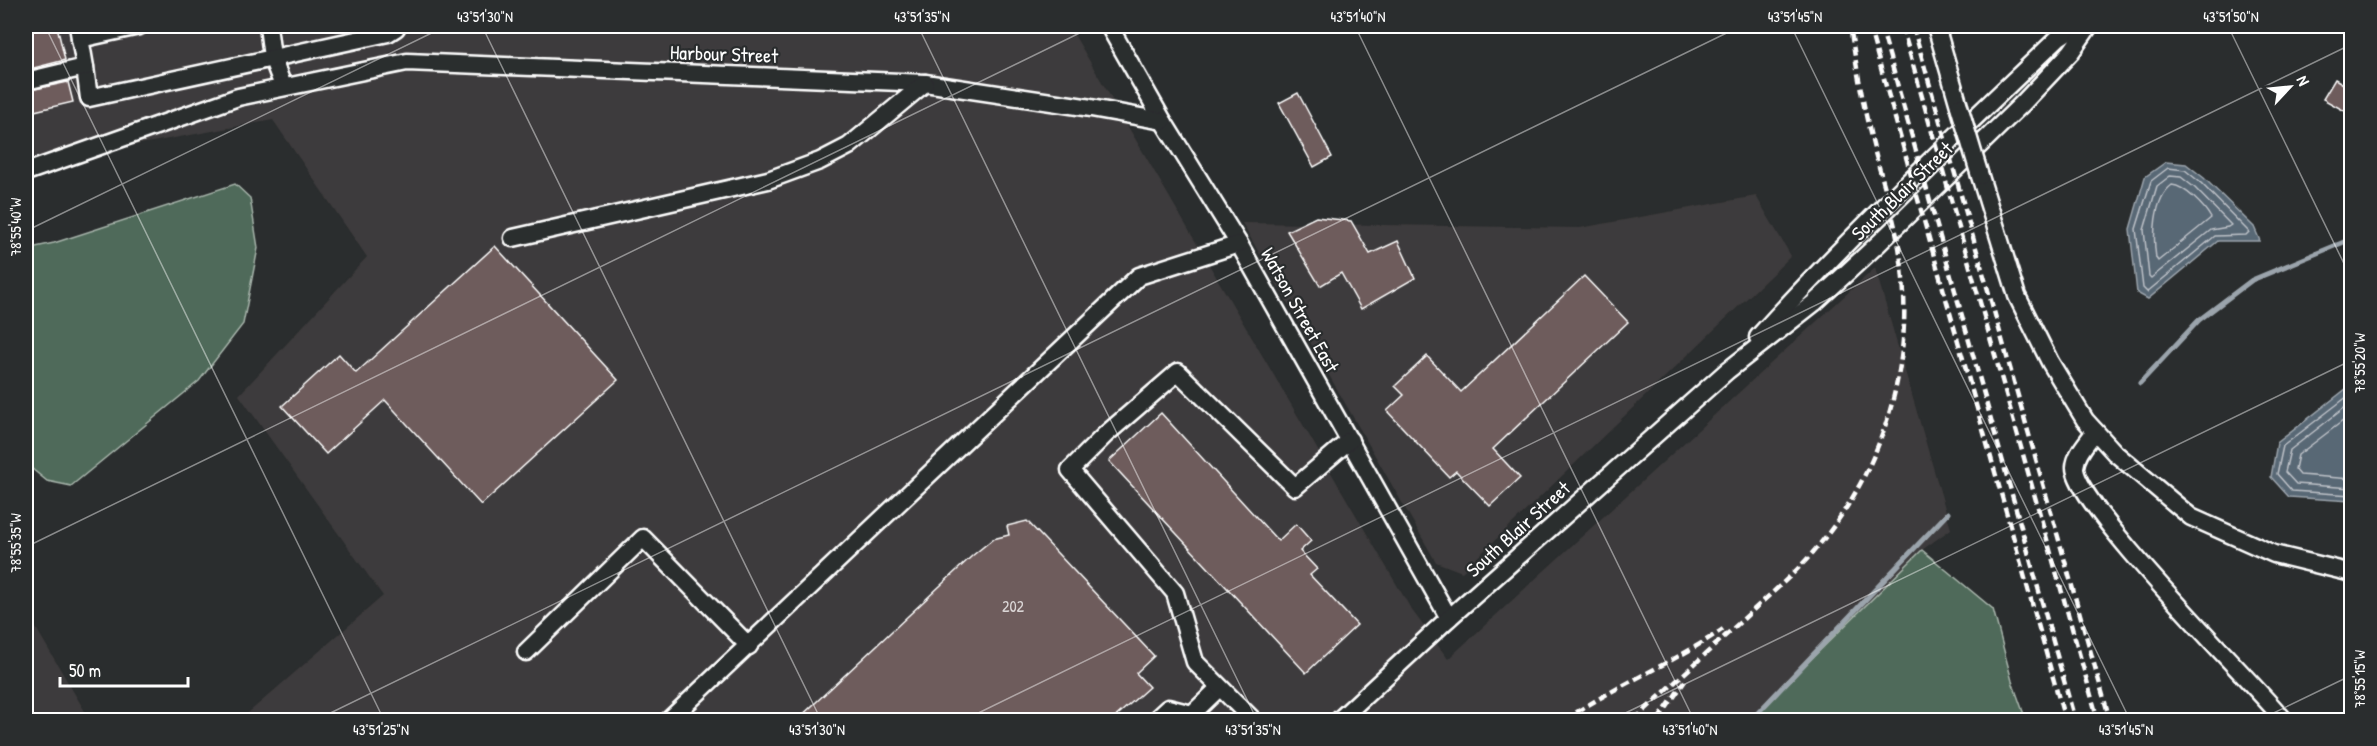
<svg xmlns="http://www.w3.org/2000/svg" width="2377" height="746" font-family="'Patrick Hand',sans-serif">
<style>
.built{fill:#3e3b3c}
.green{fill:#506b5a;stroke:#a8b5ac;stroke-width:1.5}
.water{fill:#596775;stroke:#9ba4ac;stroke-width:1.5}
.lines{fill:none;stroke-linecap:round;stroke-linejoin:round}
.shore{stroke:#bdc2c8;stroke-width:1.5}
.stream{stroke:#9ba4ac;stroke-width:5}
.building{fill:#6e5b5b;stroke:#fff;stroke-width:1.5}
.minor-casing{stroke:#fff;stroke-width:21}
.minor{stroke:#2a2d2e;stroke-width:16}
.rail{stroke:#fff;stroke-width:4.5;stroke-dasharray:9 4.5;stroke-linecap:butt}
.minor-bridge-casing{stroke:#fff;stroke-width:21;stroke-linecap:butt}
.minor-bridge{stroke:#2a2d2e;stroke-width:16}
.ticks{fill:none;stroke:#fff;stroke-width:1.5;stroke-opacity:0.45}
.labels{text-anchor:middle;stroke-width:4.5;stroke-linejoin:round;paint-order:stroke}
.number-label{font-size:16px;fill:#dbd6d6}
.street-label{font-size:20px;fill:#fff;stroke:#2a2d2e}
.neatline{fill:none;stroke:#fff;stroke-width:2}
.ticks-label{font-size:15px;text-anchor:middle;fill:#fff}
</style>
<rect width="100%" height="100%" fill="#2a2d2e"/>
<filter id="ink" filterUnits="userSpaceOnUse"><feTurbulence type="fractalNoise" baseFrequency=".0167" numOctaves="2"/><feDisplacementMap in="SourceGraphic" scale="12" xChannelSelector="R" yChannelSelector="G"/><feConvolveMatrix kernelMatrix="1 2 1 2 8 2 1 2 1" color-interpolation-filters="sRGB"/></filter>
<g filter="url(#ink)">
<g class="built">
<path d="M26,26H1069L1411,609L1448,659L1875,268L1951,529L1922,550L1749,720H240L383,596L239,395L367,257L273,120L26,165Z"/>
<path d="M1756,196L1791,256L1462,572L1436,562L1242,223L1580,228Z"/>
<path d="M26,611L90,720H26Z"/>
</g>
<g class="green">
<path d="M235,184L250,198L258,248L243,324L199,381L71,486L47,481L26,464V249L54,243Z"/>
<path d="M1922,550L1993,609L2012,681L2026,720H1749Z"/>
</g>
<g class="water">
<path d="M2166,162L2186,164L2204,178L2254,227L2260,241H2218L2148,299L2137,293L2130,229L2145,177Z"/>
<path d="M2351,385V501L2289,497L2271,477L2277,443Z"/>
</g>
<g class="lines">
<g class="shore">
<path d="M2168,168L2185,170L2201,183L2249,232L2246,235L2215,236L2147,292L2143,288L2136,229L2151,181Z"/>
<path d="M2170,176L2181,177L2195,188L2231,225L2228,227L2211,230L2151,278L2149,276L2144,230L2157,186Z"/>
<path d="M2172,185C2185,186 2205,207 2211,218L2158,261L2156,258C2153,237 2153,199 2172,185Z"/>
<path d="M2352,393L2283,446L2277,474L2292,491L2352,495"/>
<path d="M2352,402L2290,450L2285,472L2296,484L2352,488"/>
<path d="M2352,414L2298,455L2295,469L2300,475L2352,479"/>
</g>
<g class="stream">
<path d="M2140,383L2199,320L2252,280L2344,242L2352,237"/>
<path d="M1751,720L1948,513"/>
</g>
</g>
<g class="building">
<path d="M26,26H57L65,60L26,70Z"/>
<path d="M2335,79L2352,89V115L2323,99Z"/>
<path d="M68,82L73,102L26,113V91Z"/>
<path d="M1298,93L1332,157L1314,167L1279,103Z"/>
<path d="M1316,217L1351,221L1370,254L1398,241L1415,278L1361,309L1341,273L1320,286L1287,231Z"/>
<path d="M495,246L618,380L481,505L385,400L326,454L282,406L339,354L356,373Z"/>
<path d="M1584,276L1628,322L1493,449L1520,478L1490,506L1456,471L1449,477L1387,411L1404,395L1395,386L1427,356L1461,392Z"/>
<path d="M1161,413L1278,541L1296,524L1311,541L1300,551L1317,569L1310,575L1357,625L1306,673L1109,461Z"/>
<path d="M1027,521L1154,656L1136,673L1149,687L1112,720H797L972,556L993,539L1009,535L1007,526Z"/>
</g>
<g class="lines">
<g class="minor-casing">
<g id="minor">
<path d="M268,26L272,57L283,86"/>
<path d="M1109,26L1163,121L1239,244L1449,618"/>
<path d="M1936,26L1959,106"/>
<path d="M80,39L139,26"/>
<path d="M85,67L89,98L388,33L396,28L397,26"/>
<path d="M26,81L85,67L78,26"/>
<path d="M26,172L238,97L407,62L925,83L1091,108L1163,121"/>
<path d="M1980,176L2017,296L2050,362L2085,420L2115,453L2191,517L2274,554L2352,573"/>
<path d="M513,238L768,180L820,161L849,146L925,83"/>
<path d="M1758,337C1853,232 1957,135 2059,37L2076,26"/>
<path d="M2095,431C2088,442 2076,453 2075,467C2074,504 2251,680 2284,720"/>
<path d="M526,652L643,538L749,646"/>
<path d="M669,720L1139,276L1239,244"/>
<path d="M1155,720L1168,708L1192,714"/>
<path d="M1192,720V714L1219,688"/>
<path d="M1253,720L1195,662L1175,593L1070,470L1105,435L1178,372L1295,487L1350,440"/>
<path d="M1339,720L1449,618L1727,371L1814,303L1879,243L2022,104L2071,52L2089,26"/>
</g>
</g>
<use href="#minor" class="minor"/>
<g class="rail">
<path d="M1869,26L2065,720"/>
<path d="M1881,26L2075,720"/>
<path d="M1902,26L2098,720"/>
<path d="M1913,26L2110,720"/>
<path d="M1565,720C1615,685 1673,664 1723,629"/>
<path d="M1634,720C1673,684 1712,648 1751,612C1774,591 1799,570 1819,545C1884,467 1915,362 1901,261C1896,219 1881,178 1871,137C1862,100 1856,63 1850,26"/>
<path d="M1658,720L1685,681"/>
</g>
<g class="minor-bridge-casing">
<path id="minor-bridge" d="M1959,106L1980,176"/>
</g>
<use href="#minor-bridge" class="minor-bridge"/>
</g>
</g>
<path class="ticks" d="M45,26L384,720M482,26L821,720M918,26L1257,720M1355,26L1694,720M1791,26L2130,720M2228,26L2352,280M26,231L446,26M26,547L1094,26M316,720L1741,26M964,720L2352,44M1611,720L2352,360M2259,720L2352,675"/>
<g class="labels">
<g class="number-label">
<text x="1013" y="612">202</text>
</g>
<g class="street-label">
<text transform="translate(724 54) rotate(2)" y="7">Harbour Street</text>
<text transform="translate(1902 191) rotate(-44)" y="7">South Blair Street</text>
<text transform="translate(1300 310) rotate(61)" y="7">Watson Street East</text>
<text transform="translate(1518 529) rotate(-42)" y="7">South Blair Street</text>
</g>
</g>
<rect width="2377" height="746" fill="none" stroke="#2a2d2e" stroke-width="66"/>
<g transform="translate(2290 87) rotate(64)" stroke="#2a2d2e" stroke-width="4.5" paint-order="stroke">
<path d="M0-4.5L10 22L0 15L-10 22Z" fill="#ffffff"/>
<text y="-9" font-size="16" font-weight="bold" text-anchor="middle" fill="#ffffff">N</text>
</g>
<path d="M60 677v9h128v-9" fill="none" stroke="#ffffff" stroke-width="3"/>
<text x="69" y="677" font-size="18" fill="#ffffff" stroke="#2a2d2e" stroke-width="4.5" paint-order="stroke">50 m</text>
<rect x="33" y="33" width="2311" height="680" class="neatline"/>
<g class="ticks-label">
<text x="485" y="22">43°51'30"N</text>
<text x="922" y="22">43°51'35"N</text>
<text x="1358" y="22">43°51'40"N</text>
<text x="1795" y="22">43°51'45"N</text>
<text x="2231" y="22">43°51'50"N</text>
<text transform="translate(16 227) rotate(-90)" y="5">78°55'40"W</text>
<text transform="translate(2360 363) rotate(-90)" y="5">78°55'20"W</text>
<text transform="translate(16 543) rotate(-90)" y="5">78°55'35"W</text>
<text transform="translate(2360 679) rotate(-90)" y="5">78°55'15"W</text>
<text x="381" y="735">43°51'25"N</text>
<text x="817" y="735">43°51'30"N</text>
<text x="1253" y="735">43°51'35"N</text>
<text x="1690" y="735">43°51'40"N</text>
<text x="2126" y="735">43°51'45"N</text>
</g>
</svg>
